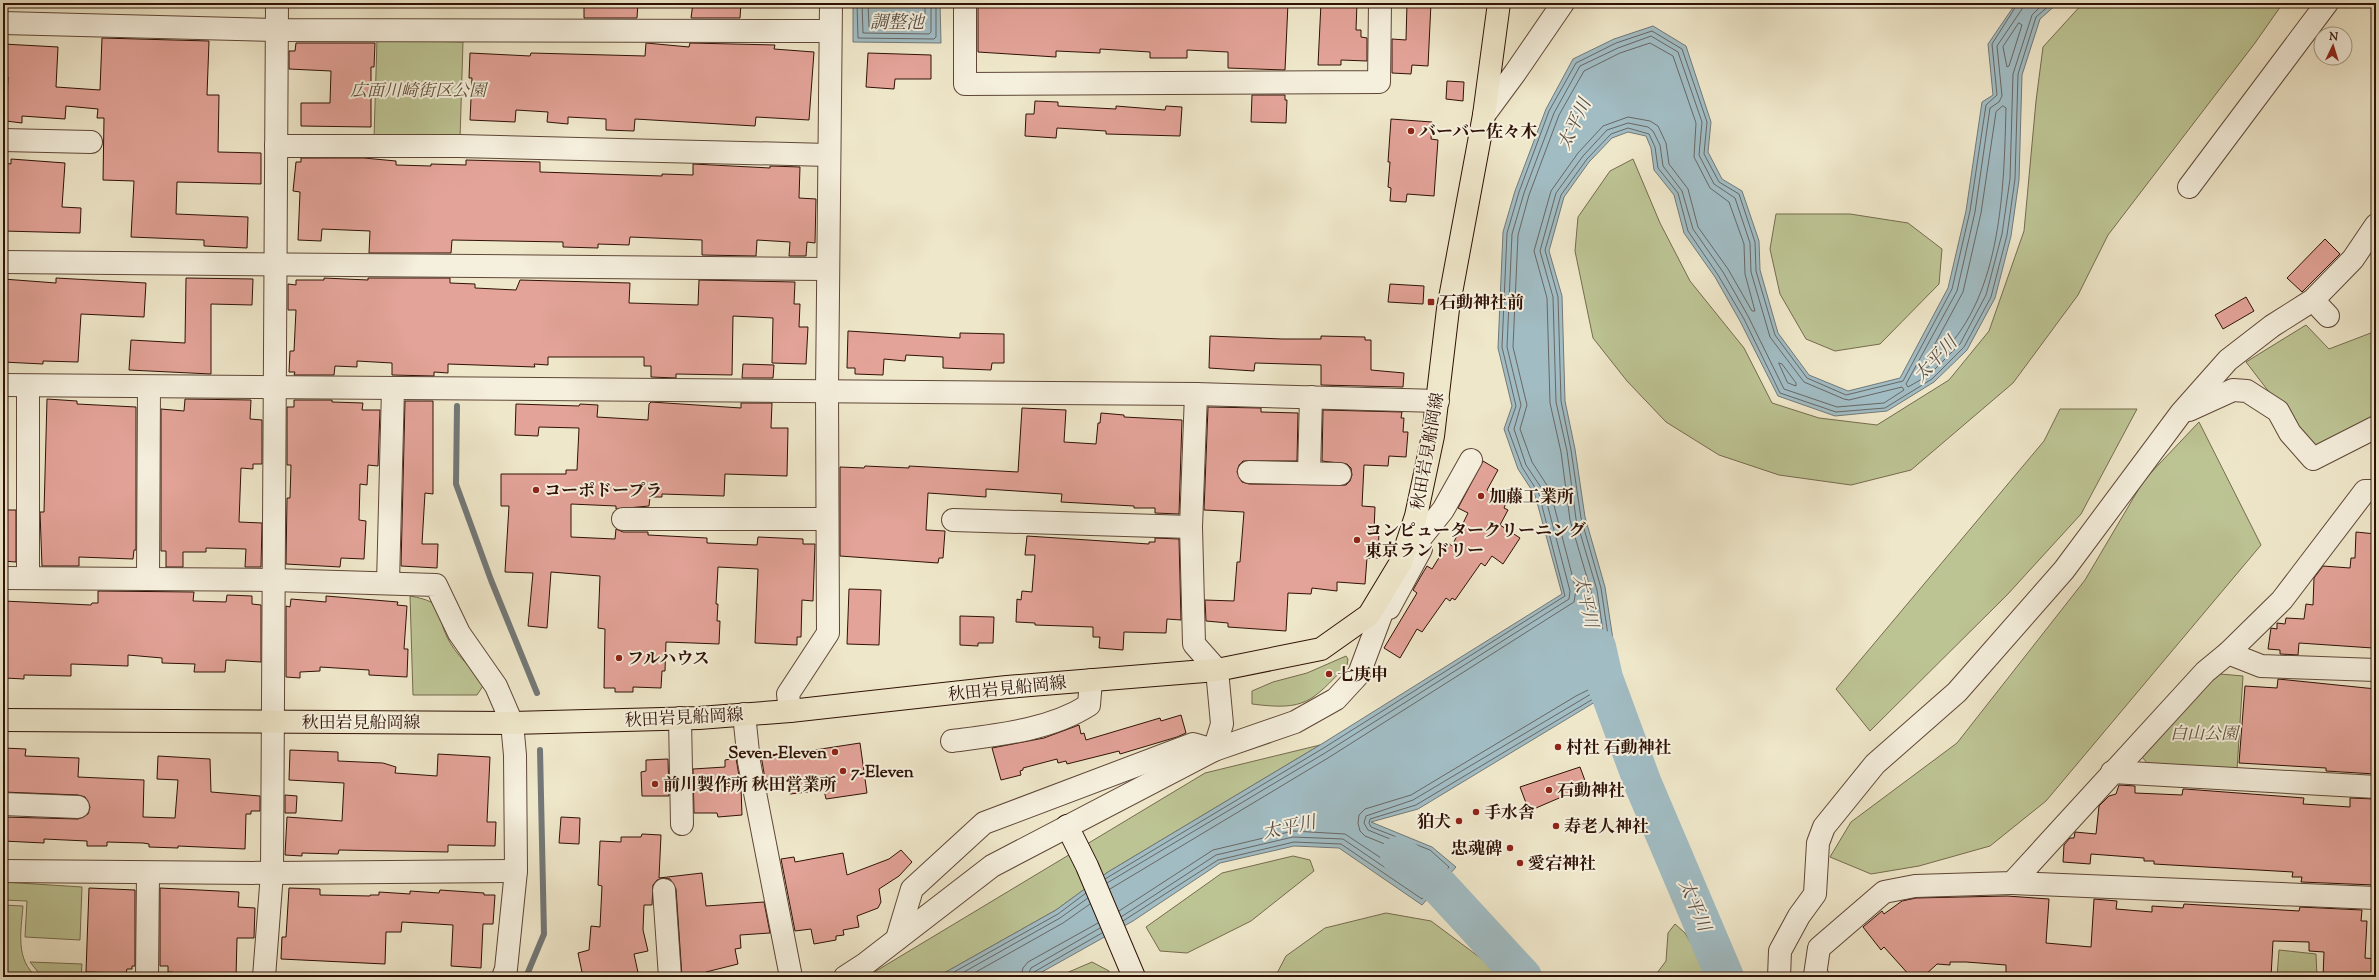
<svg xmlns="http://www.w3.org/2000/svg" width="2379" height="980" font-family="'Sorts Mill Goudy','Noto Serif JP',serif">
<style>
.green{fill:#bdc494;stroke:#766b4d}
.water{fill:#a1bcc3;stroke:#737877}
.lines{fill:none;stroke-linecap:round;stroke-linejoin:round}
.shore{stroke:#686764;stroke-width:1}
.stream{stroke:#737877;stroke-width:6}
.river{stroke:#a1bcc3;stroke-width:38}
.building{fill:#e3a398;stroke:#2f1206}
.street-casing{stroke:#5f4737;stroke-width:24}
.secondary-casing{stroke:#2f1206;stroke-width:24}
.primary-casing{stroke:#2f1206;stroke-width:24}
.street{stroke:#f5efdd;stroke-width:22}
.secondary{stroke:#f5efdd;stroke-width:22}
.primary{stroke:#efe7ca;stroke-width:22}
.poi-dot{fill:#8f2418;stroke:#f5efdd;stroke-width:1.5}
.labels{text-anchor:middle;stroke-width:4;stroke-linejoin:round;paint-order:stroke}
.park-label{font-size:17px;font-style:italic;fill:#615038;stroke:#f5efdd}
.poi-label{font-size:17px;font-weight:bold;fill:#2f1206;stroke:#f5efdd;text-anchor:start}
.street-label{font-size:17px;fill:#2f1206;stroke:#f5efdd}
.water-label{font-size:18px;font-style:italic;fill:#574e48;stroke:#f5efdd}
</style>
<rect width="100%" height="100%" fill="#efe7ca"/>
<filter id="stains"><feTurbulence type="fractalNoise" baseFrequency=".005" numOctaves="4"/><feColorMatrix values="0 0 0 0 .2 0 0 0 0 .09 0 0 0 0 .02 0 0 0 .5 -.17"/></filter>
<radialGradient id="worn" r=".72"><stop offset=".6" stop-color="#630" stop-opacity="0"/><stop offset="1" stop-color="#630" stop-opacity=".3"/></radialGradient>
<g class="green">
<path d="M2083,3H2283L2255,43L2108,235L2078,295L2013,383L1911,470L1851,485L1779,475L1719,455L1666,422L1627,381L1593,338L1575,251L1578,217L1610,171L1633,159L1660,223L1690,281L1744,348L1772,403L1819,418L1877,425L1949,380L1989,331L2024,231L2036,101L2043,47Z"/>
<path d="M377,40L463,42L460,139L374,138Z"/>
<path d="M1776,214H1850L1908,223L1942,249L1939,284L1880,344L1835,351L1806,339L1780,294L1770,249Z"/>
<path d="M2306,325L2329,349L2376,331V427L2319,457L2246,362Z"/>
<path d="M2060,409H2137L2081,514L2007,595L1870,731L1836,689L2044,441Z"/>
<path d="M2199,422L2261,545L2046,801L1990,846L1919,866L1871,874L1830,857L1851,822L1957,743L2085,580L2144,480Z"/>
<path d="M410,596C448,603 434,610 447,637C455,654 472,669 485,683L477,695H413Z"/>
<path d="M1346,656L1348,659L1347,665C1311,702 1306,711 1252,704V691L1273,682L1307,673Z"/>
<path d="M2220,674L2243,676L2237,770L2148,764L2137,751L2204,683Z"/>
<path d="M1320,745L1108,872L1056,910L937,977H866L1205,773Z"/>
<path d="M1293,856L1310,860L1314,871L1251,921L1187,953L1160,951L1146,927L1222,873Z"/>
<path d="M3,882L82,887L80,940L25,937L27,901L3,900Z"/>
<path d="M3,905L23,906C21,931 15,960 37,977H3Z"/>
<path d="M1386,913L1431,921L1490,965L1499,977H1275L1286,956L1325,928Z"/>
<path d="M1675,924L1685,933L1711,977H1654L1666,961L1668,933Z"/>
<path d="M2279,950L2316,954L2317,977H2277Z"/>
<path d="M30,962L82,964L81,977H42Z"/>
<path d="M1092,962L1109,971V977H1057Z"/>
</g>
<g class="water">
<path d="M853,3H940L941,43L853,42Z"/>
<path d="M2016,3H2058L2040,19L2022,75L2019,180L2011,236L1995,298L1967,350L1934,382L1887,411L1835,416L1778,396L1740,321L1715,277L1684,233L1674,195L1654,170L1651,148L1646,136L1628,132L1612,138L1589,162L1564,197L1549,251L1562,296L1565,401L1575,449L1585,517L1605,587L1621,692L1595,702L1418,809L1371,822L1432,847L1456,867L1422,905L1339,848L1294,846L1220,863L1133,921L1033,977H937L1056,910L1108,872L1320,745L1562,594L1535,495L1518,469L1504,429L1512,406L1498,348L1503,232L1515,191L1546,109L1573,59L1614,39L1653,26L1686,46L1711,122L1708,152L1722,179L1742,191L1759,241L1760,270L1778,333L1809,375L1848,391L1900,378L1948,288L1966,211L1982,102L1993,95L1988,44Z"/>
</g>
<g class="lines">
<g class="shore">
<path d="M857,3L858,38L934,39L936,37V3"/>
<path d="M862,3L863,33L929,34L931,32V3"/>
<path d="M868,3L869,27L923,28L925,26V3"/>
<path d="M2023,3L2022,9L1997,46L2002,96L1999,102L1990,108L1975,212L1957,291L1906,384L1908,387L1929,375L1960,344L1986,295L2002,234L2010,179L2013,74L2032,15L2044,3"/>
<path d="M2019,23L2022,25L2009,66L2007,67L2003,47Z"/>
<path d="M2003,106L2006,108C2004,187 2002,294 1942,353C1937,358 1931,366 1925,369L1923,366L1963,292L1981,213L1996,112Z"/>
<path d="M1779,363L1782,364L1796,383V386L1788,383Z"/>
<path d="M1105,879L1322,749L1565,596L1539,494L1522,467L1508,429L1516,406L1502,347L1507,233L1519,192L1549,111L1576,63L1616,43L1652,31L1682,49L1707,122L1704,154L1719,182L1739,194L1755,242L1756,271L1775,335L1807,378L1846,395L1903,381L1952,289L1970,211L1986,105L1997,95L1992,44L2018,3"/>
<path d="M1107,883L1325,753L1569,599L1570,591L1544,492L1526,465L1514,429L1521,405L1507,347L1512,234L1524,193L1554,113L1580,66L1618,48L1651,36L1678,52L1702,122L1699,155L1714,184L1735,198L1750,243L1751,272L1770,337L1804,382L1844,399L1849,400L1902,387L1904,390L1884,403L1837,407L1784,389L1748,316L1723,272L1693,229L1682,191L1663,166L1660,145L1653,131L1648,127L1628,123L1607,130L1583,156L1556,193L1540,251L1553,297L1556,402L1567,451L1576,519L1597,590L1611,686L1591,694L1413,800L1366,816L1364,823L1368,830L1427,854L1442,867L1421,892L1343,839L1293,837L1216,855L1121,917"/>
<path d="M1110,889L1328,758L1574,602L1576,590L1550,490L1532,462L1520,429L1527,405L1513,347L1518,235L1529,195L1559,115L1584,71L1620,53L1650,43L1673,56L1696,123L1694,157L1710,188L1729,202L1744,244L1745,274L1755,311H1752L1728,269L1698,227L1688,189L1669,164L1666,143L1658,126L1650,121L1628,117L1603,126L1578,153L1551,191L1534,251L1547,298L1550,403L1561,452L1570,520L1591,591L1604,682L1576,696L1411,795L1365,809L1359,815L1358,823L1360,831L1365,836L1424,860L1433,868L1420,884L1345,834L1293,831L1213,850L1119,911"/>
<path d="M1123,921L1218,860L1294,842L1341,844L1422,899L1449,867L1430,850L1371,827L1369,823L1370,819L1416,805L1593,699L1616,689L1601,588L1581,518L1571,450L1561,401L1558,297L1545,250L1561,195L1587,159L1611,134L1628,128L1649,134L1655,147L1658,168L1678,193L1688,231L1718,275L1744,319L1780,393L1836,412L1885,408L1932,379L1964,347L1991,297L2007,235L2015,179L2018,74L2036,17L2052,3"/>
<path d="M945,977L1058,914L1086,893"/>
<path d="M955,977L1060,918L1088,898"/>
<path d="M967,977L1063,923L1090,904"/>
<path d="M1021,977L1023,968L1028,962L1098,923"/>
<path d="M1027,977L1031,968L1100,928"/>
<path d="M1032,977L1034,972L1102,933"/>
</g>
<g class="stream">
<path d="M457,406L456,484L491,580L537,693"/>
<path d="M526,977L544,934L540,750"/>
</g>
<g class="river">
<path d="M1597,647L1604,678L1643,784L1725,977"/>
<path d="M1399,855L1439,886L1523,977"/>
</g>
</g>
<g class="building">
<path d="M584,3H638L637,18H584Z"/>
<path d="M693,3H741L740,18H691Z"/>
<path d="M978,3H1288L1285,70L1228,68V52L1187,50V58H1150V52L1100,49V53L1056,51V57L978,52Z"/>
<path d="M1321,3H1357L1356,30H1361V37L1367,38V61L1341,60V65H1318Z"/>
<path d="M1407,3H1431L1428,66L1412,65L1411,74L1392,73V39L1406,40Z"/>
<path d="M102,38L209,41L207,95H219L218,152L261,153V184L177,182L176,214L248,217L247,248L204,246V240L131,237L134,181L103,180L104,118H97L98,109L66,106L65,119L22,116V123L6,121L8,77L3,76V44L58,47L56,87L100,90Z"/>
<path d="M296,43H375L374,67H371V127L301,126V103H330L331,71L289,69V51H295Z"/>
<path d="M646,43L689,47L690,43L775,45L774,49L814,52L809,120L756,117L755,126L635,119L634,131L606,130V119L568,117V124L547,122L548,112L516,110L515,122L470,120L472,78H469L470,53L530,56L531,53L645,56Z"/>
<path d="M868,53L931,55V79H895L894,89L866,87Z"/>
<path d="M1447,81L1464,82L1463,101L1446,99Z"/>
<path d="M1252,95H1285V100H1287L1286,123L1251,122Z"/>
<path d="M1035,101L1058,102V106L1116,109V106L1165,110L1166,106L1182,107L1180,136L1106,134V131L1057,128L1056,138L1025,136L1026,114H1034Z"/>
<path d="M1391,119L1432,122L1431,139L1438,140L1434,196L1407,194L1406,202L1390,201L1391,188L1388,187L1390,162H1388Z"/>
<path d="M301,158H364L396,161V165L431,166V164L466,165V160L540,162V172L662,176V174L693,175V164L770,168V166L800,167L799,198L816,199L815,243L807,242L806,256H789L790,242L757,240L756,256L702,255V240L630,237L629,245L598,244V248L563,247V242L452,240L451,253H369L370,231L322,229L321,241L298,240L300,192L293,191L296,162H301Z"/>
<path d="M11,159L65,163L62,207L81,208L80,233L3,231V163L11,164Z"/>
<path d="M2325,239L2340,254L2302,292L2287,278Z"/>
<path d="M56,278L146,283L144,317L81,314L78,362L43,361V364L3,362V279L56,283Z"/>
<path d="M186,278L253,279L252,305L211,304V374L129,370L131,340L185,343Z"/>
<path d="M324,278L368,280V278H450V283L475,284V288L516,290L520,280L630,283L629,303L698,305L699,280L795,282L794,304H800L799,327H808L806,364L772,363L773,318L733,316L732,375L676,374V378L651,377V366H644V357H548V365L534,364L535,367L448,364V373L434,372V376L392,375V363L357,361V367L335,366L334,375H294L295,372H289L290,351H294L296,310H288V284L296,285V280H324Z"/>
<path d="M1390,284L1424,286L1423,304L1388,302Z"/>
<path d="M2246,297L2254,311L2223,329L2215,315Z"/>
<path d="M848,331L960,338V333L1004,334V363H992L991,370L943,368V357L906,355L905,361L884,359L883,375L855,374V368H847Z"/>
<path d="M1210,336L1282,339H1321V336L1365,337V340H1371V370L1404,373L1403,387L1321,385V365L1255,363L1254,371L1209,368Z"/>
<path d="M743,364L774,365L773,378H742Z"/>
<path d="M47,399L77,401V404L136,407V550H134L133,559L79,557V566H42L40,512H44Z"/>
<path d="M185,399L251,400L250,419L262,420V464H253V469L241,468L239,522L262,523L261,567H245L246,549L206,548V552H183V567H166V551H161V409L184,411Z"/>
<path d="M294,400H332V402L363,403L362,410H380L378,466L368,465L367,485L360,484L359,520L366,521L364,559L341,558L340,567L286,564L287,498H290L291,465H287V407H294Z"/>
<path d="M405,401H433V494L425,493L422,544H438L437,568L401,566Z"/>
<path d="M651,402L741,408V403H772L771,428H788L787,476L725,474L724,496L662,494V497H650L649,506L616,509V506L571,504V537L615,539L616,529L623,532H648V535L707,538V543L757,545L758,537L803,539V544H815L813,601L802,600L801,637H797V645L755,643L758,569L718,567L716,604H718L717,621H720L719,644L666,642L665,671H662L661,688L633,687V692H615V688H604L605,629L598,628L600,576L551,572L547,628L528,626L533,573L505,572L509,506H501V474H566V470H577L579,428L539,427L538,436L515,435L516,404L579,406L580,404L598,405L597,417L648,420L649,404Z"/>
<path d="M1208,407L1261,408V412L1298,413L1297,461H1243L1239,465L1237,472L1242,482L1249,484L1346,485L1350,481L1352,475L1351,468L1347,464L1322,461L1323,410L1402,412L1401,418H1404L1403,432H1408L1406,457L1389,456L1388,466L1364,465L1362,506L1375,507L1374,531H1379L1378,558H1367L1365,584L1337,582V591L1312,588L1311,594L1288,593L1286,631L1228,627V623L1206,621L1205,600L1234,601L1237,562H1240L1244,512L1204,510Z"/>
<path d="M1022,408L1066,410L1064,442L1096,444L1098,423H1100L1101,413L1124,415V417L1182,420L1179,514L1155,513V508H1134V506L1061,502L1062,494L986,489V497L928,493L926,530L945,531L943,558H939L938,563L840,556V467L864,468L865,466L909,468V466L1018,472Z"/>
<path d="M1483,461L1498,470L1487,490L1507,501L1504,508L1508,510L1500,525L1520,538L1503,564L1492,556L1485,566L1481,563L1455,600L1452,598L1450,601L1446,598L1422,632L1417,629L1400,658L1384,648L1417,593L1413,590L1421,576L1427,566L1432,569L1448,543L1452,546L1468,513L1458,508Z"/>
<path d="M3,510H16V562L3,561Z"/>
<path d="M2356,532L2376,534V636H2374L2373,648L2299,643L2298,655L2280,654V650L2268,649L2271,628L2277,629V623L2285,624L2286,618L2304,619L2306,604L2313,605L2314,578L2323,566L2350,568L2351,558H2355Z"/>
<path d="M1027,536L1149,544V542H1155V538L1179,539L1181,620L1167,619L1166,633L1124,632L1123,650L1099,648L1100,637H1093V627L1035,625V623L1016,622L1017,599L1021,600L1022,591L1032,592L1035,555H1025Z"/>
<path d="M849,589L881,590L879,645L847,644Z"/>
<path d="M98,591L194,592L193,601L226,602L227,595L252,596V604L261,605V662L226,660L225,672H194L195,664L162,663V658L128,655V666L71,664V676L24,675V679L5,678L6,630H3V601L91,605L92,603H98Z"/>
<path d="M326,596L398,602L397,605L407,606L404,649H408L407,677L369,675V670L320,667V671L300,672V678L286,677V606L290,607L291,599L326,602Z"/>
<path d="M960,616L994,617L993,643H978V646L960,645Z"/>
<path d="M2278,679L2376,689L2375,774L2326,771V768L2239,763L2245,686L2277,688Z"/>
<path d="M1181,715L1186,733L1177,737L1120,754L1119,751L1067,764L1066,761L1058,763L1057,759L1023,768V770L1020,771L1021,775L1001,780L992,748L1044,738L1079,725L1081,734L1084,733L1086,740L1160,718L1161,721Z"/>
<path d="M860,743L867,793L826,799L824,790L790,794L789,782L766,785L761,755L781,752L782,755Z"/>
<path d="M3,748L26,749L25,756L79,758L78,777L144,780L143,817L175,818L178,780L157,779L158,756L210,759L211,792L260,796V811H251V814H246L245,849L178,846V848L149,847V844L143,843L107,842V846H87V841L44,839V843L3,841V817L78,819L88,814L90,807L85,797L78,795L3,792Z"/>
<path d="M290,750L338,752V761L383,763L396,767L395,773L437,776L438,754L490,757L487,822H496L495,846L448,845V852L339,850L338,854L302,853V856L285,855L287,817L342,821L344,783L289,780Z"/>
<path d="M736,758L741,788L742,815L718,817L717,813H694L693,769L725,767V760Z"/>
<path d="M668,759L669,796H642L641,772L646,771V760Z"/>
<path d="M1580,767L1587,786L1529,811L1520,787Z"/>
<path d="M2119,785L2135,786V793L2182,795L2183,789H2185L2304,798L2303,804L2350,807V798L2375,799L2376,854L2374,885L2301,882L2302,877H2292L2293,872L2154,864V861H2144V858L2091,854L2090,864L2063,862L2064,845L2070,838H2074L2075,832L2096,834L2099,806L2109,796L2116,794Z"/>
<path d="M285,795L297,796L296,813H285Z"/>
<path d="M561,817L580,818L579,844L559,843Z"/>
<path d="M642,834L661,835L659,878L702,873L706,906L764,902L770,933L740,935L741,948L735,949L738,964L706,972V977H682L676,889L670,879L663,878L657,880L653,885L652,905H644L643,930L648,951L634,954L639,977H583L578,953L589,950L591,926L600,927L602,886L598,885L600,841L621,842V837H641Z"/>
<path d="M901,850L912,862L899,876L879,889L881,902L878,908L857,916L859,927L843,930L844,935L836,936V940L814,944L811,929L795,931L781,859L794,857L795,862L843,853L847,875L889,859Z"/>
<path d="M89,888L135,890V966H132V969H127L126,973L86,972Z"/>
<path d="M160,888L239,892L238,907L255,908L254,938H237L236,977L168,972V966H160Z"/>
<path d="M289,888L320,889V895L370,896V895H379V892L410,894V891L439,893L440,890L484,893V895H495L493,924H483L481,968L451,966L453,925L402,922L401,932H386L385,964L281,959L282,937H286Z"/>
<path d="M2007,896L2049,899L2046,943L2091,947L2094,899L2117,901L2116,909L2152,912V906L2183,908L2184,904L2299,911L2300,907L2362,910L2361,921H2367L2365,958L2376,959V977H2323L2324,952L2309,951V942L2273,941L2271,977H2121L2075,974V977H2024V975L2006,974V965L1966,962H1950V965L1937,964L1923,977H1911L1884,947L1881,950L1863,927L1882,911L1884,914L1902,901L1916,898Z"/>
</g>
<g class="lines">
<g class="street-casing">
<g id="street">
<path d="M965,3V84L1379,82L1380,3"/>
<path d="M3,23L276,30L830,31"/>
<path d="M1484,115L1515,73L1563,3"/>
<path d="M3,140L91,142"/>
<path d="M276,146H459L829,155"/>
<path d="M2189,187L2327,3"/>
<path d="M3,262L828,269"/>
<path d="M2313,300L2328,316"/>
<path d="M3,385L1196,394L1438,401"/>
<path d="M2189,410L2233,390L2247,391L2278,411L2290,433L2313,459L2376,427"/>
<path d="M1249,472L1340,474"/>
<path d="M1309,473L1311,397"/>
<path d="M623,519H827"/>
<path d="M953,520L1191,527"/>
<path d="M1402,561L1443,510L1471,460"/>
<path d="M3,578L273,580L436,585L459,633L496,686L512,723L515,755L516,871L506,969L503,977"/>
<path d="M28,578V386"/>
<path d="M148,579L149,387"/>
<path d="M388,583L393,388"/>
<path d="M1389,608L1421,549"/>
<path d="M2228,653L2261,666L2376,670"/>
<path d="M790,711L788,694L828,633L827,391L831,3"/>
<path d="M744,714L749,762L791,977"/>
<path d="M680,718L682,824"/>
<path d="M952,741C998,735 1050,730 1089,705L1091,680"/>
<path d="M2112,772L2376,787"/>
<path d="M3,804L78,807"/>
<path d="M3,871L272,873L516,871"/>
<path d="M2012,883L2376,898"/>
<path d="M664,890L670,977"/>
<path d="M897,939L912,889L984,823L1193,744L1214,750L1295,722L1336,699L1359,674L1390,591"/>
<path d="M147,977L148,873"/>
<path d="M264,977L272,873L277,3"/>
<path d="M845,977L865,964L992,866L1214,750L1222,724L1217,670L1194,644L1191,527L1196,394"/>
<path d="M1779,977L1780,951L1799,916L1815,894L1818,843L1824,827L1875,764L1957,692L2064,570L2181,413L2228,360L2272,326L2313,300L2353,259L2376,225"/>
<path d="M1818,977L1815,975L1819,948L1884,892L1915,886L2012,883L2205,672L2228,653L2282,600L2365,491H2376"/>
</g>
</g>
<g class="secondary-casing">
<path id="secondary" d="M1067,826L1087,866L1134,977"/>
</g>
<g class="primary-casing">
<path id="primary" d="M3,720L512,723L699,718L790,711L1007,687L1217,670L1321,649L1369,615L1401,562L1416,516L1433,436L1448,309L1484,115L1499,3"/>
</g>
<use href="#street" class="street"/>
<use href="#secondary" class="secondary"/>
<use href="#primary" class="primary"/>
</g>
<g class="poi-dot">
<circle cx="1411" cy="131" r="4"/>
<rect x="1427" y="298" width="8" height="8" rx="2"/>
<circle cx="536" cy="490" r="4"/>
<circle cx="1481" cy="496" r="4"/>
<circle cx="1357" cy="540" r="4"/>
<circle cx="619" cy="658" r="4"/>
<circle cx="1329" cy="674" r="4"/>
<circle cx="1558" cy="747" r="4"/>
<circle cx="835" cy="752" r="4"/>
<circle cx="843" cy="771" r="4"/>
<circle cx="655" cy="784" r="4"/>
<circle cx="1549" cy="790" r="4"/>
<circle cx="1476" cy="812" r="4"/>
<circle cx="1459" cy="821" r="4"/>
<circle cx="1556" cy="826" r="4"/>
<circle cx="1510" cy="848" r="4"/>
<circle cx="1520" cy="863" r="4"/>
</g>
<g class="labels">
<g class="park-label">
<text x="418" y="96">広面川崎街区公園</text>
<text x="2204" y="739">白山公園</text>
</g>
<g class="poi-label">
<text x="1419" y="137">バーバー佐々木</text>
<text x="1439" y="308">石動神社前</text>
<text x="544" y="496">コーポドープラ</text>
<text x="1489" y="502">加藤工業所</text>
<text x="1365" y="536">コンピュータークリーニング<tspan x="1365" dy="20">東京ランドリー</tspan></text>
<text x="627" y="664">フルハウス</text>
<text x="1337" y="680">七庚申</text>
<text x="1566" y="753">村社 石動神社</text>
<text x="827" y="758" text-anchor="end">Seven-Eleven</text>
<text x="851" y="777">7-Eleven</text>
<text x="663" y="790">前川製作所 秋田営業所</text>
<text x="1557" y="796">石動神社</text>
<text x="1484" y="818">手水舎</text>
<text x="1451" y="827" text-anchor="end">狛犬</text>
<text x="1564" y="832">寿老人神社</text>
<text x="1502" y="854" text-anchor="end">忠魂碑</text>
<text x="1528" y="869">愛宕神社</text>
</g>
<g class="street-label">
<text transform="translate(1427 451) rotate(-80)" y="6">秋田岩見船岡線</text>
<text transform="translate(1007 688) rotate(-6)" y="6">秋田岩見船岡線</text>
<text transform="translate(684 717) rotate(-3)" y="6">秋田岩見船岡線</text>
<text x="361" y="728">秋田岩見船岡線</text>
</g>
<g class="water-label">
<text x="897" y="28">調整池</text>
<text transform="translate(1574 124) rotate(-65)" y="6">太平川</text>
<text transform="translate(1935 359) rotate(-47)" y="6">太平川</text>
<text transform="translate(1586 601) rotate(77)" y="6">太平川</text>
<text transform="translate(1289 827) rotate(-12)" y="6">太平川</text>
<text transform="translate(1695 905) rotate(67)" y="6">太平川</text>
</g>
</g>
<rect width="2379" height="980" fill="none" stroke="#efe7ca" stroke-width="16"/>
<rect x="4" y="4" width="2371" height="972" fill="none" stroke="#2f1206" stroke-width="2"/>
<rect x="8" y="8" width="2363" height="964" fill="none" stroke="#2f1206"/>
<g transform="translate(2333 46) rotate(4)"><circle r="19" fill="#f5efdd" stroke="#a69787"/>
<path d="M0-3L7 15L0 10L-7 15Z" fill="#8f2418"/>
<text y="-6" font-size="11" font-weight="bold" text-anchor="middle" fill="#2f1206">N</text>
</g>
<rect width="100%" height="100%" filter="url(#stains)"/>
<rect width="100%" height="100%" fill="url(#worn)"/>
</svg>
